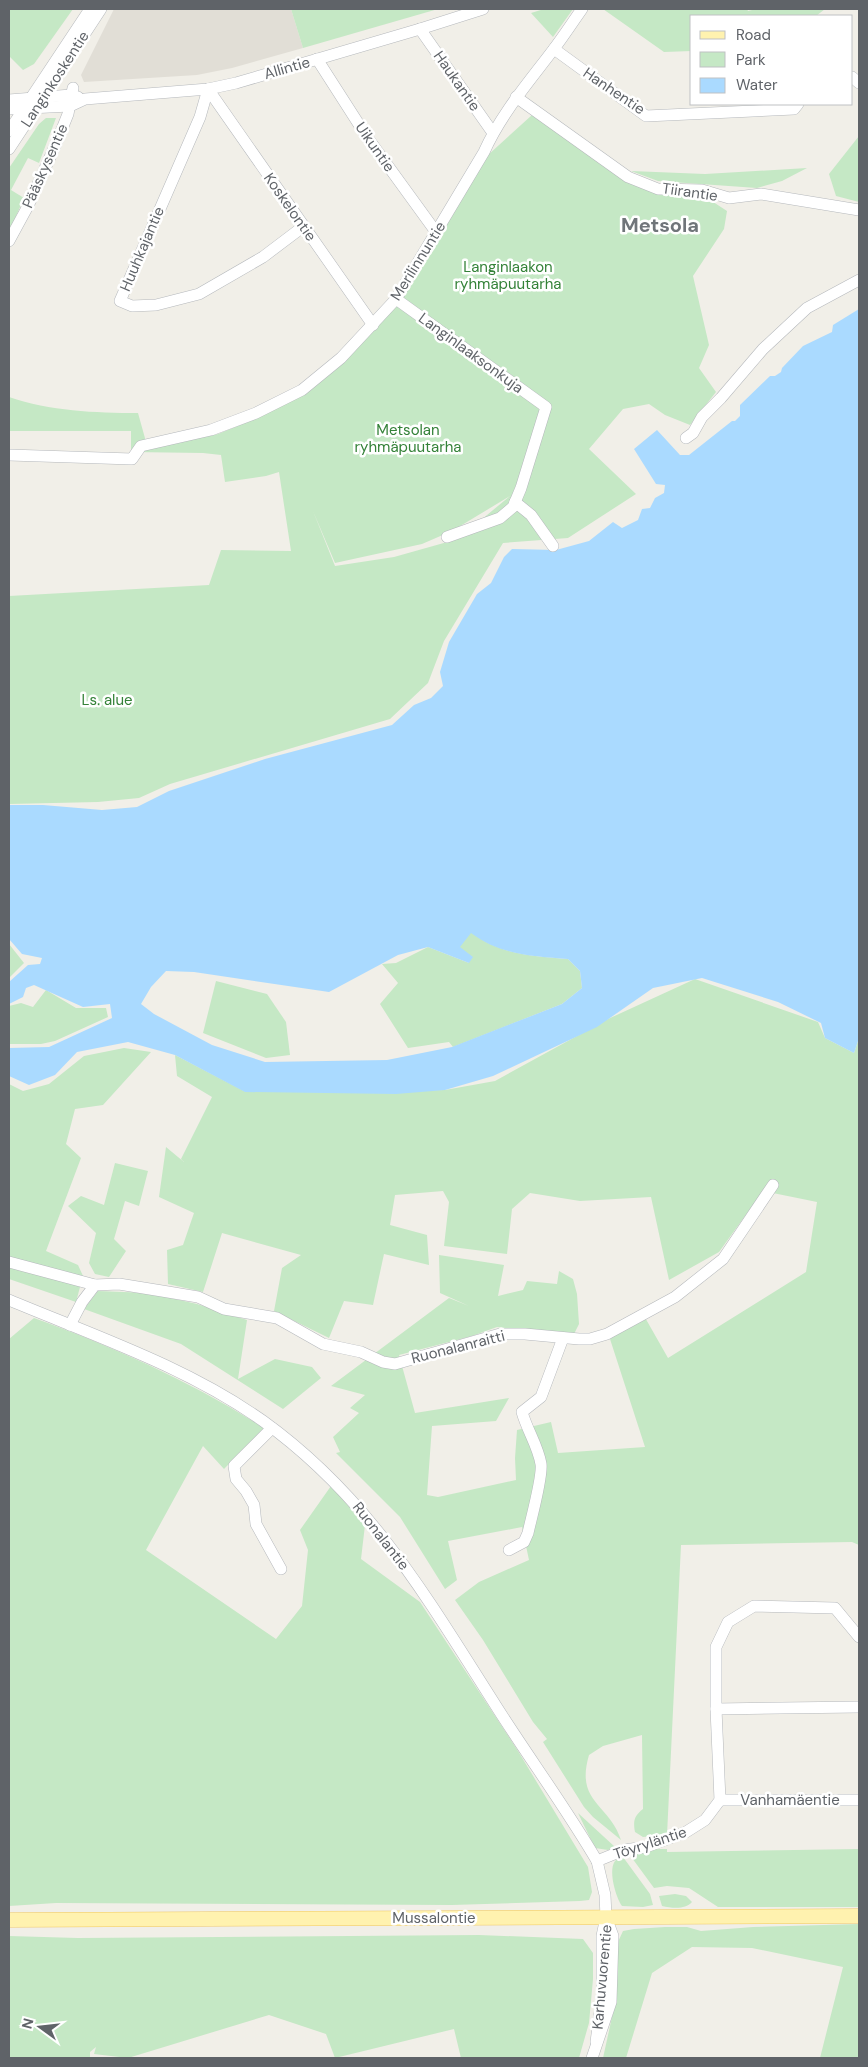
<svg xmlns="http://www.w3.org/2000/svg" width="868" height="2067" font-family="'DM Sans',sans-serif">
<style>
.education{fill:#e1ded6}
.green{fill:#c5e8c5;fill-rule:evenodd}
.water{fill:#aadaff;fill-rule:evenodd}
.lines{fill:none;stroke-linecap:round;stroke-linejoin:round}
.minor-casing{stroke:#b5b8bc;stroke-width:12}
.major-casing{stroke:#f2c960;stroke-width:15}
.minor{stroke:#fff;stroke-width:11}
.major{stroke:#fff2af;stroke-width:14}
.labels{text-anchor:middle;stroke-width:5;stroke-linejoin:round;paint-order:stroke}
.street-label{font-size:15px;fill:#5f6368;stroke:#fff}
.park-label{font-size:15px;fill:#348238;stroke:#fff}
.district-label{font-size:20px;font-weight:bold;fill:#70757a;stroke:#fff}
</style>
<rect width="100%" height="100%" fill="#f1efe8"/>
<path class="education" d="M114,9H291L303,48L232,68L197,75L84,82L81,75Z"/>
<g class="green">
<path d="M9,9H73L34,64L23,70L9,56Z"/>
<path d="M291,9H438L303,48Z"/>
<path d="M544,9H573L553,37L531,13Z"/>
<path d="M603,9H747L748,11L756,9H825L816,16H692V51L664,52Z"/>
<path d="M532,115L626,182L701,194L727,211L724,229L693,276L709,345L699,368L716,392L690,425L665,415L649,404L623,409L589,449L636,494L568,538L503,543L444,641L428,683L390,719L170,784L139,798L98,802L9,804V596L209,585L221,550L291,551L279,472L266,476L225,482L221,455L203,453L131,452V431H9V397C50,411 95,413 138,413L148,449L218,434L257,418L304,394L401,299L488,155ZM510,496L458,539L394,557L335,566L313,511L335,563L422,544L452,531Z"/>
<path d="M46,118H56L39,163L28,158L11,190L24,198L9,232V168L39,124Z"/>
<path d="M859,136V202L836,196L829,174Z"/>
<path d="M807,168L782,181L757,188L658,181L631,171L705,174Z"/>
<path d="M471,932C500,955 533,956 568,959L580,971L582,988L562,1004L453,1047L449,1042L408,1048L380,1004L398,983L382,964L396,963L428,947L469,963L459,947Z"/>
<path d="M9,944L24,963L9,978Z"/>
<path d="M695,979L818,1022L825,1038L854,1053L859,1038V1545L852,1542L681,1545L667,1835L643,1837L635,1832C633,1821 634,1816 643,1809L642,1735L603,1746L589,1755C575,1803 609,1803 621,1840L593,1817L584,1807L543,1742L547,1739L533,1722L483,1640L455,1600L479,1582L529,1560L522,1527L448,1541L457,1580L445,1589L400,1517L336,1453L340,1452L333,1437L359,1413L350,1408L365,1395L331,1386L449,1298L469,1306L440,1293L439,1255L504,1265L498,1296L523,1290L527,1281L557,1284L559,1271L573,1279L577,1294L579,1324L573,1336L497,1327L472,1336L399,1355L415,1413L509,1398L496,1421L432,1426L427,1495L438,1497L516,1480L515,1458L517,1430L551,1422L558,1453L645,1447L610,1339L643,1314L668,1358L806,1272L817,1202L763,1191L719,1252L669,1280L651,1197L580,1201L530,1193L512,1209L507,1254L444,1246L449,1202L443,1191L395,1195L390,1225L427,1235L429,1265L384,1254L373,1305L344,1301L329,1338L274,1311L282,1268L301,1255L222,1233L203,1292L168,1284L167,1250L183,1245L194,1213L159,1197L166,1147L184,1162L181,1159L212,1097L177,1076L175,1055L246,1092L445,1090L495,1081L608,1019Z"/>
<path d="M216,981L267,994L286,1022L290,1055L266,1058L203,1033Z"/>
<path d="M46,990L76,1008H106L108,1017L55,1041L41,1044H9V1006L21,1003L33,1007Z"/>
<path d="M124,1048L151,1052L103,1105L75,1109L66,1144L81,1158L46,1251L78,1265L83,1276L76,1302L9,1279V1084L23,1091L49,1084L84,1056Z"/>
<path d="M115,1163L148,1171L139,1206L125,1201L114,1239L126,1251L109,1277L95,1274L89,1263L96,1233L68,1206L81,1196L104,1205Z"/>
<path d="M98,1291L149,1293L197,1304L247,1320L238,1379L275,1359L312,1367L321,1378L283,1409L181,1344L84,1309Z"/>
<path d="M34,1318C114,1347 192,1382 264,1428L224,1469L203,1446L146,1550L276,1639L302,1606L308,1550L300,1530L331,1486L365,1525L361,1559L420,1602L518,1751L588,1867L592,1892L589,1900L580,1901L452,1905L56,1903L9,1906V1339Z"/>
<path d="M578,1813L615,1847L608,1850L595,1848Z"/>
<path d="M656,1849H667V1852L859,1849V1907H718L689,1888L667,1886L654,1888L632,1858L642,1851Z"/>
<path d="M623,1857L650,1894L653,1905L643,1907L622,1906C616,1898 607,1868 616,1860C618,1859 621,1858 623,1857Z"/>
<path d="M675,1894L686,1896L692,1902C685,1910 672,1908 662,1906L659,1896Z"/>
<path d="M859,1924V2058H820L843,1967L752,1948L692,1947L652,1973L626,2058H603L617,1994V1944L623,1931L634,1929L665,1927H687L701,1931L753,1927Z"/>
<path d="M479,1935L583,1939L593,1953V1979L589,2023L579,2058H461L454,2029L335,2058L326,2034L269,2015L128,2058L94,2054L96,2047L90,2052V2058H9V1936L78,1938Z"/>
</g>
<path class="water" d="M859,309V1038L854,1053L825,1038L821,1023L778,1002L702,978L653,988L597,1027L493,1076L445,1090L396,1094L245,1092L175,1055L128,1042L77,1052L55,1075L29,1085L9,1076V1048L49,1047L112,1018L110,1004L83,1007L34,985L26,988L23,997L9,1004V982L28,965L40,964L42,958L22,954L9,939V805H43L102,810L137,807L169,791L265,759L392,725L414,705L431,698L443,686L440,672L449,642L477,594L491,583L504,557L512,549L556,550L589,541L613,522L622,528L638,520L642,509L650,508L655,498L664,493L665,485L656,484L634,449L657,430L680,455H689L732,421H735L740,416V405L770,376H775L781,372L782,368L803,346L832,332L833,325ZM471,933C500,955 533,956 568,959L580,971L582,988L562,1004L452,1047L387,1060L265,1062L212,1045L154,1014L141,1004L151,987L166,971L194,972L329,992L398,955L428,947L469,963L473,957L460,947Z"/>
<g class="lines">
<g class="minor-casing">
<g id="minor">
<path d="M420,29L493,133"/>
<path d="M554,49L646,116L794,109L798,104"/>
<path d="M317,59L367,137L436,232"/>
<path d="M852,77L859,83"/>
<path d="M208,89L200,117L120,301L132,306L156,305L199,294L263,257L304,226"/>
<path d="M208,89L373,325"/>
<path d="M516,97L628,177L658,189L702,190L729,198L761,194L859,210"/>
<path d="M9,100L71,95L78,97"/>
<path d="M9,109L70,106L85,99L208,89L236,83L420,29L483,9"/>
<path d="M9,131L90,9"/>
<path d="M9,149L101,9"/>
<path d="M9,241L28,206L56,144L68,114L73,88"/>
<path d="M396,299L546,407L521,488L513,507L500,518L447,537"/>
<path d="M686,438L693,433L702,417L721,398L763,349L807,308L859,280"/>
<path d="M9,455L132,459L141,446L211,430L256,413L302,390L341,358L396,299L484,152C501,114 528,83 553,50C563,37 572,23 582,9"/>
<path d="M515,502L531,515L553,546"/>
<path d="M9,1262L95,1285"/>
<path d="M9,1300C95,1336 187,1367 263,1421C370,1498 427,1598 496,1706C529,1758 566,1808 597,1861L605,1895L606,1917L602,1936V1996L596,2042"/>
<path d="M70,1325L82,1302L95,1285L119,1284L162,1291L198,1297L224,1309L277,1318L323,1344L361,1352L383,1362L395,1364L500,1334H525L579,1339H590L607,1334L675,1297L723,1259L773,1185"/>
<path d="M272,1428L234,1466L236,1479L246,1491L254,1505L256,1524L281,1569"/>
<path d="M509,1550L524,1542L528,1533C531,1519 543,1476 541,1464C538,1446 527,1430 522,1412L541,1397L563,1338"/>
<path d="M716,1709L859,1707"/>
<path d="M720,1800H859"/>
<path d="M597,1861L624,1850L646,1847L686,1832L705,1820L720,1800L716,1709V1647L728,1622L754,1606L835,1608L859,1637"/>
<path d="M592,2058L611,2002L613,1936L606,1917"/>
</g>
</g>
<g class="major-casing">
<path id="major" d="M9,1920L859,1916"/>
</g>
<use href="#minor" class="minor"/>
<use href="#major" class="major"/>
</g>
<g class="labels">
<g class="street-label">
<text transform="translate(287 68) rotate(-16)" y="5">Allintie</text>
<text transform="translate(55 79) rotate(-57)" y="5">Langinkoskentie</text>
<text transform="translate(457 81) rotate(55)" y="5">Haukantie</text>
<text transform="translate(614 91) rotate(34)" y="5">Hanhentie</text>
<text transform="translate(375 147) rotate(55)" y="5">Uikuntie</text>
<text transform="translate(45 166) rotate(-66)" y="5">Pääskysentie</text>
<text transform="translate(690 192) rotate(8)" y="5">Tiirantie</text>
<text transform="translate(290 207) rotate(55)" y="5">Koskelontie</text>
<text transform="translate(142 249) rotate(-67)" y="5">Huuhkajantie</text>
<text transform="translate(418 261) rotate(-58)" y="5">Merilinnuntie</text>
<text transform="translate(471 353) rotate(36)" y="5">Langinlaaksonkuja</text>
<text transform="translate(458 1347) rotate(-14)" y="5">Ruonalanraitti</text>
<text transform="translate(381 1536) rotate(52)" y="5">Ruonalantie</text>
<text x="790" y="1805">Vanhamäentie</text>
<text transform="translate(650 1843) rotate(-18)" y="5">Töyryläntie</text>
<text x="434" y="1923">Mussalontie</text>
<text transform="translate(602 1977) rotate(-85)" y="5">Karhuvuorentie</text>
</g>
<g class="park-label">
<text x="508" y="272">Langinlaakon<tspan x="508" dy="17">ryhmäpuutarha</tspan></text>
<text x="408" y="435">Metsolan<tspan x="408" dy="17">ryhmäpuutarha</tspan></text>
<text x="107" y="705">Ls. alue</text>
</g>
<g class="district-label">
<text x="660" y="232">Metsola</text>
</g>
</g>
<rect width="868" height="2067" fill="none" stroke="#5f6368" stroke-width="20"/>
<rect x="690" y="15" width="162" height="90" fill="#ffffff" stroke="#bfc1c3"/>
<rect x="700" y="31" width="25" height="8" fill="#fff2af" stroke="#bfc1c3"/>
<text x="736" y="40" font-size="15" fill="#5f6368">Road</text>
<rect x="700" y="52" width="25" height="15" fill="#c5e8c5" stroke="#bfc1c3"/>
<text x="736" y="65" font-size="15" fill="#5f6368">Park</text>
<rect x="700" y="78" width="25" height="15" fill="#aadaff" stroke="#bfc1c3"/>
<text x="736" y="90" font-size="15" fill="#5f6368">Water</text>
<g transform="translate(40 2027) rotate(285)" stroke="#ffffff" stroke-width="4" paint-order="stroke">
<path d="M0-4L9 19L0 12L-9 19Z" fill="#5f6368"/>
<text y="-8" font-size="14" font-weight="bold" text-anchor="middle" fill="#5f6368">N</text>
</g>
</svg>
